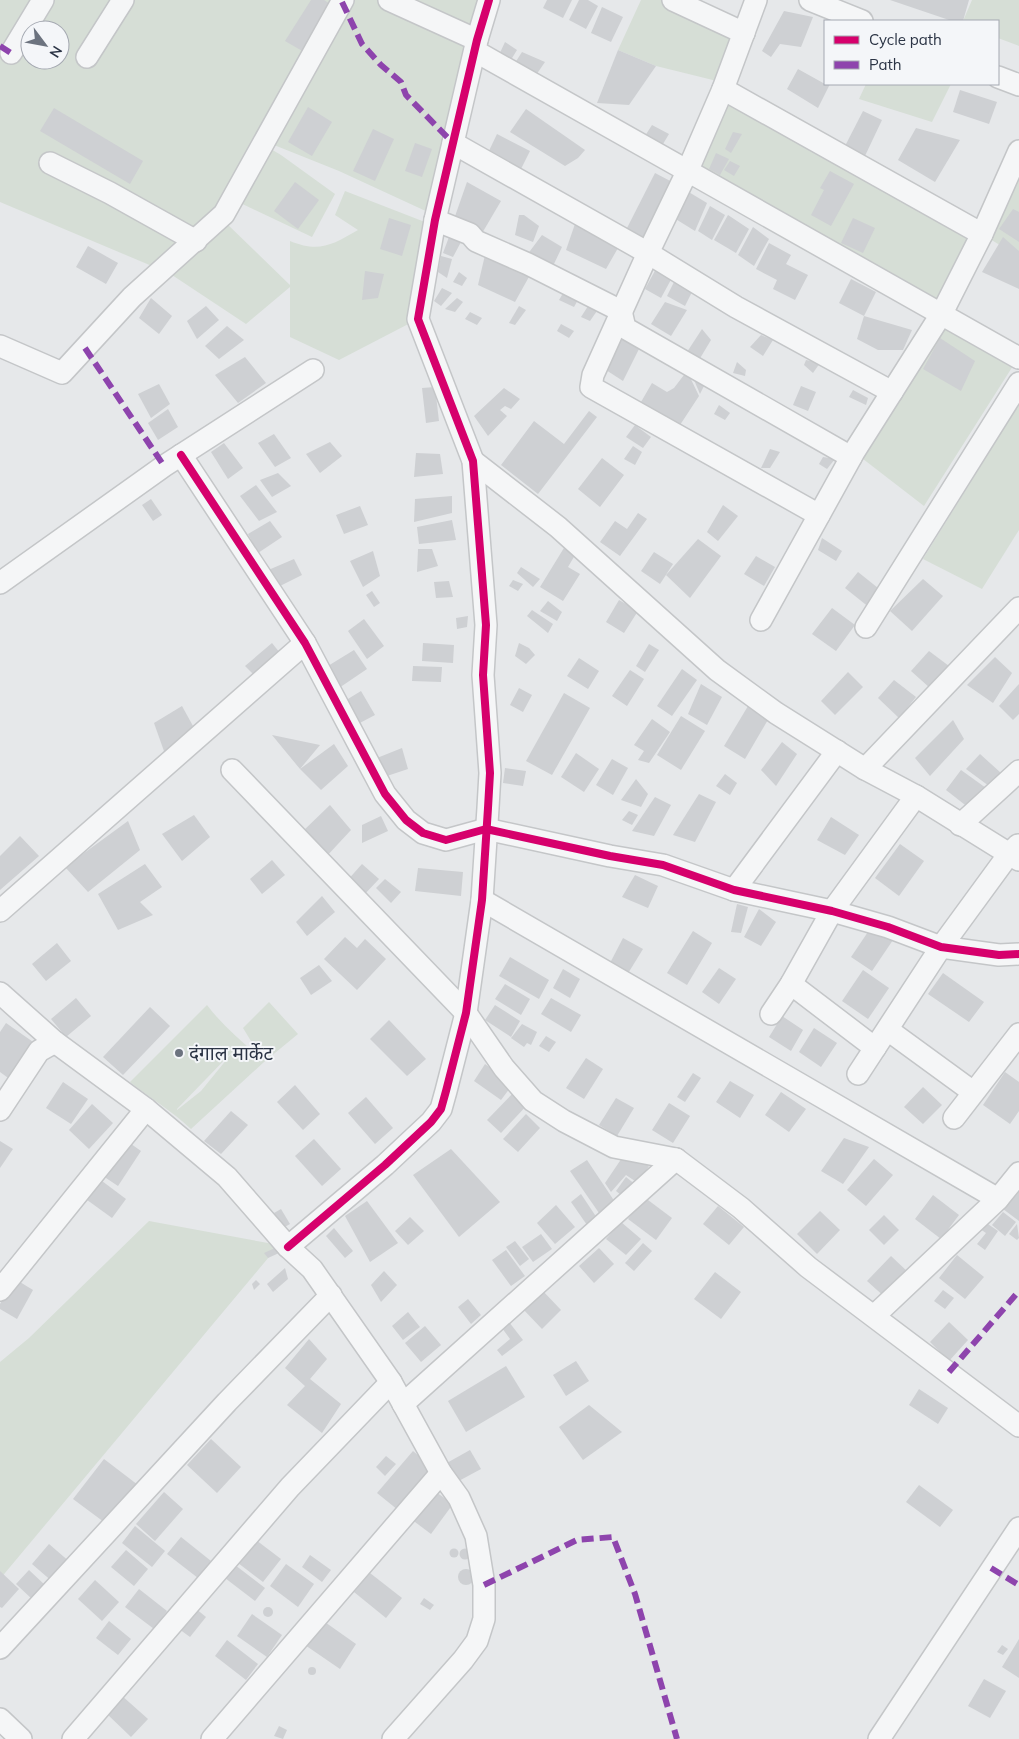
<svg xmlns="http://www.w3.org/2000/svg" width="1019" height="1739" font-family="Mulish,'Noto Sans Devanagari',sans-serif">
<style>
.green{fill:#d6ded6;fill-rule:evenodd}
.building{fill:#ced0d3}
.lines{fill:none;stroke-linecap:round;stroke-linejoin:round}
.minor-casing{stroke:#c4c6c8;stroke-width:24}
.minor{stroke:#f5f6f7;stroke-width:21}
.quiet{stroke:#8e44ad;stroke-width:6;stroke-dasharray:12 6;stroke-linecap:butt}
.cycleway-casing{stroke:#f4f6f9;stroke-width:11}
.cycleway{stroke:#d6006c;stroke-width:8}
.poi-dot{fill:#6c737f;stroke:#f4f6f9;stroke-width:2}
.labels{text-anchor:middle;stroke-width:4;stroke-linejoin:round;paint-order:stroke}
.poi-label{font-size:19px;fill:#2b3445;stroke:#f4f6f9;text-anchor:start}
</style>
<rect width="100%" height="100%" fill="#e6e8ea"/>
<g class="green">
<path d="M0,0H489L430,213L339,171L264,141L231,195L159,269L0,202ZM30,30H60V60H30Z"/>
<path d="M641,0H673L744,33L726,83L982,234L1019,152V257L982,234L943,313L1018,358L924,506L854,452L942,313L687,172L725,83L656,66L618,50Z"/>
<path d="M972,0H1019V46L998,38V21H963Z"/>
<path d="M866,84H951L932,122L859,99Z"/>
<path d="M264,145L281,155L335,194L312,237L234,200Z"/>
<path d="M345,191L430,224L418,319L339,360L290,337V287L246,324L169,273L223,220L290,285V241C319,253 332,245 358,230L335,215Z"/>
<path d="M1019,404V530L982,589L923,559Z"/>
<path d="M269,1002L298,1034L264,1062L191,1129C172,1111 150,1098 130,1082L207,1005C223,1026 242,1042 262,1059L243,1028ZM236,1048L201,1091L177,1110V1109Z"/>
<path d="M149,1221L279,1245L0,1579V1362L29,1338Z"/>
</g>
<g class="building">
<path d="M311,0H324L333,6L304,52L285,41Z"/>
<path d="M547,0H572L563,18L543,8Z"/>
<path d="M579,0H588L598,6L586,29L569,20Z"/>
<path d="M890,0H969L963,21H952Z"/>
<path d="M602,7L623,17L611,42L591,33Z"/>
<path d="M784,11L813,17L801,47L780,44L771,57L762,51Z"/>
<path d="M505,42L517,50L509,63L498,57Z"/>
<path d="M618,50L656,66L629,105L597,103Z"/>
<path d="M522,52L545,62L534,78L513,66Z"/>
<path d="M798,69L825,84H830L818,108L787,89Z"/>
<path d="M960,90L997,102L989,124L953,112Z"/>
<path d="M308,107L332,122L312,156L288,142Z"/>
<path d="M54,108L143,161L130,184L40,131Z"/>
<path d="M526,109L585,150L578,158L565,166L510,132Z"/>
<path d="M863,111L882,120L864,158L844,148Z"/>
<path d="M652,125L669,134L660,149L643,139Z"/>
<path d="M916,128L960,140L935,182L898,160Z"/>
<path d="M373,129L394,139L375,181L353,171Z"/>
<path d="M733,132L742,134L731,153L725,149Z"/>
<path d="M497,134L530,151L520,171L487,155Z"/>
<path d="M415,143L432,149L422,177L405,171Z"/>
<path d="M716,153L729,159L720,175L709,169Z"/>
<path d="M730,161L740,166L734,176L724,170Z"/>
<path d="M830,171L854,184L831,226L811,215L824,190L820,188Z"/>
<path d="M655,173L676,184L646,241L626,230Z"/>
<path d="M295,182L319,200L298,229L274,211Z"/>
<path d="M467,182L501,201L481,235L453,222Z"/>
<path d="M687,191L707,203L695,231L674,218Z"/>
<path d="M710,206L725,215L712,240L698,231Z"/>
<path d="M1013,209L1019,212V242L999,229Z"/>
<path d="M519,215H524L539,226L533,242L515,235Z"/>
<path d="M728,215L749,229L736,253L714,240Z"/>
<path d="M389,218L411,225L402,256L380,249Z"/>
<path d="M853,218L875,228L863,253L841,243Z"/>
<path d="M576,221L618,248L606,269L566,250Z"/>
<path d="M753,227L769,239L754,266L738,255Z"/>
<path d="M542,235L562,247L553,266L527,255Z"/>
<path d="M449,237L461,242L453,257L443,253Z"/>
<path d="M1003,237L1019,251V289L982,272Z"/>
<path d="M769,243L791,255L786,264L808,275L795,300L773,289L777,280L756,269Z"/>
<path d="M88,246L118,263L106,284L76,267Z"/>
<path d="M485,255L530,275L515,302L478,285Z"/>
<path d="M441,256L452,259L447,278L438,272Z"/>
<path d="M657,267L673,276L661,298L645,289Z"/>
<path d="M365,271L384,274L378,298L362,300Z"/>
<path d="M459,272L467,278L462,286L453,282Z"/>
<path d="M851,279L876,292L864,316L839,303Z"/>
<path d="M674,282L692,292L685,306L667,296Z"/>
<path d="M442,288L452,293L441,306L434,301Z"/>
<path d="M565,290L579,298L574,307L559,300Z"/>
<path d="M151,298L172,316L159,334L139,318Z"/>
<path d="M457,298L463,302L455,312L445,309Z"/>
<path d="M665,302L687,310L671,336L651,324Z"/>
<path d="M590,303L599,308L590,321L581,317Z"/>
<path d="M206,306L219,320L197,339L187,321Z"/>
<path d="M519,306L526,310L515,325L509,323Z"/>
<path d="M470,312L482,318L477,325L465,319Z"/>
<path d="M864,316L912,330L903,350H878L857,339Z"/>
<path d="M561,324L574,331L569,338L557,331Z"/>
<path d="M227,326L244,340L219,359L205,346Z"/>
<path d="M702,329L711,340L699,360L687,352Z"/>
<path d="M624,335L641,345L623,381L606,370Z"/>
<path d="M761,335L773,340L763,356L750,347Z"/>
<path d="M940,338L975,361L961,391L923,369Z"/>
<path d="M245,357L266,383L238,403L215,375Z"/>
<path d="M806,360L820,363L813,373L804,365Z"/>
<path d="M737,362L746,370L745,376L733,373Z"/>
<path d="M687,371L699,396L680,425L641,402L652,383L667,392L674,388Z"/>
<path d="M691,373L708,378L700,394Z"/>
<path d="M159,384L170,404L151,418L138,394Z"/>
<path d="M801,386L816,392L808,411L793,405Z"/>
<path d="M435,387L439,421L426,423L422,388Z"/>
<path d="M504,388L520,399L511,409L505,406L500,410L507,416L488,436L474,416Z"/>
<path d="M853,390L868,398L866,405L849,397Z"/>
<path d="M719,405L730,413L725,420L714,414Z"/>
<path d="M168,409L178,427L158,440L148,423Z"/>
<path d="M589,411L597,417L538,494L501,465L534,421L564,444Z"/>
<path d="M635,425L651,437L643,448L626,437Z"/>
<path d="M274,434L291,458L275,467L258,443Z"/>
<path d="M330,442L342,456L320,473L306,454Z"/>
<path d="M224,443L243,468L228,479L211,452Z"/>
<path d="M633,446L642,452L635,465L624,459Z"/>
<path d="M770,449L780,452L770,468H761Z"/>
<path d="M416,453L440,454L443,474L414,477Z"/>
<path d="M823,457L835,459L827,469L819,464Z"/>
<path d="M602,458L624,475L600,507L578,489Z"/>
<path d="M278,473L291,486L272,497L260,480Z"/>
<path d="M256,485L277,512L259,521L240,496Z"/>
<path d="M452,496V513L414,522L415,499Z"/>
<path d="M151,499L162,515L153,521L142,505Z"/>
<path d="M723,505L738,516L718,541L707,532Z"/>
<path d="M360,506L368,525L344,534L336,515Z"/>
<path d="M638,513L647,519L620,556L600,542L615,521L627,529Z"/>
<path d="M452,520L456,540L419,544L417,527Z"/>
<path d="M270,521L282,537L258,553L248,534Z"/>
<path d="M822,538L842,551L836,561L818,550Z"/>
<path d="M698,539L721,556L690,598L666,575Z"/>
<path d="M567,543L578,550L568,567L580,574L563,601L540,587Z"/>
<path d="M418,549H432L438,566L417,572Z"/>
<path d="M373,551L380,576L363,587L350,561Z"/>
<path d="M654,552L673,564L660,584L641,571Z"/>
<path d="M756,556L775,567L764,586L744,574Z"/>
<path d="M294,559L302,575L272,590L266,571Z"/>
<path d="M521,567L540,579L533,587L517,573Z"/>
<path d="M858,572L883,592L870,608L845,588Z"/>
<path d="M923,579L943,596L912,631L890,611Z"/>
<path d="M513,580L523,584L518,591L509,586Z"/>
<path d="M449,581L453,597L436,598L434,582Z"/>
<path d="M372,591L380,603L374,607L366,595Z"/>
<path d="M619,600L638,611L624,633L606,622Z"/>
<path d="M548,601L562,612L557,621L540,611Z"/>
<path d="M832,608L855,625L836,651L812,634Z"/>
<path d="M532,610L553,624L548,633L527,616Z"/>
<path d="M468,616L467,627L457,629L456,618Z"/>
<path d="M364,619L384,646L367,659L348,631Z"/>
<path d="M272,643L284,658L258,679L245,666Z"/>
<path d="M423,643L454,645L453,663L422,661Z"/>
<path d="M519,643L529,648L535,655L526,664L515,656Z"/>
<path d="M649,644L659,650L645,672L636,666Z"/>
<path d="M354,650L367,669L336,690L323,669Z"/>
<path d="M929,651L949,666L930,688L911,671Z"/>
<path d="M995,657L1012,673L993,703L967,685Z"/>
<path d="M579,658L599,671L588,689L567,676Z"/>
<path d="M413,666L442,667L441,682L412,681Z"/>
<path d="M682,669L697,680L672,716L657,706Z"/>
<path d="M630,670L644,679L627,706L612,696Z"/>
<path d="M848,672L863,687L835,715L821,701Z"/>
<path d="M894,680L916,697L899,718L878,698Z"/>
<path d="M701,684L722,697L707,725L688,714Z"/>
<path d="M1019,684V714L1013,720L999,706Z"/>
<path d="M519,688L532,695L523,712L510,705Z"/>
<path d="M361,691L375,715L356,725L343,702Z"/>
<path d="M564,693L590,708L552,775L526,761Z"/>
<path d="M182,706L193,726L165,754L154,723Z"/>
<path d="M748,706L769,718L745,759L724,746Z"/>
<path d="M681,716L705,731L681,770L657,755Z"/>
<path d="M652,719L670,732L649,763L638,760L644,751L634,745Z"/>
<path d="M953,720L964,739L930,776L915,758Z"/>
<path d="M272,735L320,745L300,769L334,744L348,766L321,790L300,769Z"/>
<path d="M782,742L797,754L776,786L761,770Z"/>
<path d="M402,748L408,769L378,779L372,760Z"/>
<path d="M576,753L599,769L584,792L561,777Z"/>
<path d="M980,754L1001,773L989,786L966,769Z"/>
<path d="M612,759L628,768L613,795L596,785Z"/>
<path d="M505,768L526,771L523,786L503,783Z"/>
<path d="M961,770L986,788L969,808L946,790Z"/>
<path d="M725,774L737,783L730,795L716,786Z"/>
<path d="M636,779L648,794L641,807L621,800Z"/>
<path d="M699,794L716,802L695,842L673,835Z"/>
<path d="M655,797L671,805L654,836L632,831Z"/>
<path d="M330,805L351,830L325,858L301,833Z"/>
<path d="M629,811L638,815L632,825L622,820Z"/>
<path d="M194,815L210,837L182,861L162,834Z"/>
<path d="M381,816L388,831L362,843V825Z"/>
<path d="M831,817L859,835L845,855L817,840Z"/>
<path d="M128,821L140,850L88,892L65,867Z"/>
<path d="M20,836L39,856L0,890V856Z"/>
<path d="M900,844L924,861L899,896L875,878Z"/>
<path d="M272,860L285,875L262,894L250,879Z"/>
<path d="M145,864L162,887L140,902L153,915L118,930L98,894Z"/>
<path d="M362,864L379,879L362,897L346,882Z"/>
<path d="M418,868L463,872L461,896L415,891Z"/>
<path d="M635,875L658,886L648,908L622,897Z"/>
<path d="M385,879L401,892L391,903L376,888Z"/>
<path d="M322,896L335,912L307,936L296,922Z"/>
<path d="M737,904L748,907L741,933L731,932Z"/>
<path d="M759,909L776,922L761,946L744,937Z"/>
<path d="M872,926L893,940L872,971L851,957Z"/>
<path d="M693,931L712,943L687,985L667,973Z"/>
<path d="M345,937L357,948L365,939L386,959L357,990L324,959Z"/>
<path d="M623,938L643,949L627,975L609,965Z"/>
<path d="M57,943L71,961L46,981L32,964Z"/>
<path d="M510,957L549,980L539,999L499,976Z"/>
<path d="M319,965L332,981L311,995L300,978Z"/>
<path d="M719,968L736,979L719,1004L702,992Z"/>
<path d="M563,969L580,979L570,998L553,988Z"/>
<path d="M863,970L889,988L868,1019L842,1001Z"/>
<path d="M943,973L984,1002L969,1022L928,994Z"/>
<path d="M505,984L530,999L521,1015L495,999Z"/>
<path d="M76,998L91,1016L66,1037L51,1019Z"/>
<path d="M551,998L581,1015L571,1032L541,1014Z"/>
<path d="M495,1005L520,1021L511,1037L485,1020Z"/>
<path d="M150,1007L170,1026L123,1075L103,1057Z"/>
<path d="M782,1016L803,1030L791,1051L769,1037Z"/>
<path d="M389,1020L426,1059L407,1076L370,1039Z"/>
<path d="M6,1023L36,1044L11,1080L0,1072V1032Z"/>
<path d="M522,1024L537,1032L531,1045L527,1043L524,1047L511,1038Z"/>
<path d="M814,1028L837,1043L821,1067L799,1052Z"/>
<path d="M546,1036L556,1042L549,1052L539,1046Z"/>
<path d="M586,1058L603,1069L584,1099L566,1088Z"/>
<path d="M485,1064L513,1084L501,1100L474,1081Z"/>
<path d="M1005,1072L1019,1082V1111L1010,1124L983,1105Z"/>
<path d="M693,1073L701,1078L685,1102L677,1097Z"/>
<path d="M730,1081L754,1095L740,1118L716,1102Z"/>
<path d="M63,1082L88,1099L71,1124L46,1108Z"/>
<path d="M295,1085L320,1114L303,1130L277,1102Z"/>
<path d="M923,1087L942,1105L923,1124L904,1107Z"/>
<path d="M516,1090L529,1103L501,1133L487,1120Z"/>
<path d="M781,1092L806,1109L789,1132L765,1115Z"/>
<path d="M366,1097L393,1128L375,1144L348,1113Z"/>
<path d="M616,1098L634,1108L617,1136L599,1125Z"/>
<path d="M669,1103L690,1116L673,1143L652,1130Z"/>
<path d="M92,1104L113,1123L89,1149L69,1130Z"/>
<path d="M231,1111L248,1125L221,1154L204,1141Z"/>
<path d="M526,1114L540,1128L518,1152L503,1139Z"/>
<path d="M844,1138L869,1147L843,1184L821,1171Z"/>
<path d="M124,1139L141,1151L118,1186L100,1174Z"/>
<path d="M314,1139L341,1169L322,1186L295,1156Z"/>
<path d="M0,1141L13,1149L0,1168Z"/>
<path d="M451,1149L500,1202L459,1237L413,1175Z"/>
<path d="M626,1152L649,1166L638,1183L626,1175L611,1192L605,1183Z"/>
<path d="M874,1159L893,1175L866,1206L847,1190Z"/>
<path d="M587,1160L615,1202L599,1213L570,1171Z"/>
<path d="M626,1177L636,1185L626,1199L616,1191Z"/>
<path d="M98,1178L126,1199L112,1218L83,1197Z"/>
<path d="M1017,1189L1019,1190V1221L1003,1209Z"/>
<path d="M581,1194L597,1218L587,1225L571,1202Z"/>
<path d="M933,1195L959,1215L941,1239L915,1219Z"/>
<path d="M644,1197L672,1218L656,1240L628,1219Z"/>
<path d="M367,1201L398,1243L370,1262L345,1216Z"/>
<path d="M556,1205L575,1227L555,1244L537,1223Z"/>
<path d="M718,1206L744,1227L729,1245L703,1224Z"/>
<path d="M281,1209L290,1224L283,1228L274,1213Z"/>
<path d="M820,1211L840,1230L817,1254L797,1234Z"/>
<path d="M1003,1212L1016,1222L1005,1236L992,1225Z"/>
<path d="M884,1215L899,1230L884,1245L869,1230Z"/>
<path d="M410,1217L424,1231L408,1245L395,1231Z"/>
<path d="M621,1222L641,1239L626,1255L606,1239Z"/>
<path d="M985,1222L998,1231L985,1250L977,1244L986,1233L980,1229Z"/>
<path d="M1017,1224L1019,1238L1017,1240L1009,1234Z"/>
<path d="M334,1228L353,1251L345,1258L326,1236Z"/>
<path d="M541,1234L552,1249L533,1262L522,1247Z"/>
<path d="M515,1241L529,1259L520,1266L506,1247Z"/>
<path d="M643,1243L652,1251L634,1271L625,1263Z"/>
<path d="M275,1248L279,1253L268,1258L264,1253Z"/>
<path d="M599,1248L614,1264L594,1283L579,1266Z"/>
<path d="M506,1250L525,1276L511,1286L492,1260Z"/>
<path d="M957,1255L984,1277L965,1299L939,1278Z"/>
<path d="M891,1256L910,1274L887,1299L867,1281Z"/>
<path d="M285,1268L288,1279L273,1292L267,1284Z"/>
<path d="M384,1271L397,1285L381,1302L371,1285Z"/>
<path d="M715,1272L741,1292L721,1319L694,1299Z"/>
<path d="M15,1279L33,1290L17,1319L0,1309V1304Z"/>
<path d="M256,1280L260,1284L254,1290L252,1284Z"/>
<path d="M541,1289L561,1310L542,1329L522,1308Z"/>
<path d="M943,1290L954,1298L945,1309L934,1301Z"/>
<path d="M468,1299L481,1315L471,1324L458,1307Z"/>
<path d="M408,1312L420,1327L403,1340L392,1326Z"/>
<path d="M509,1322L523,1340L502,1356L497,1350L510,1339L502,1328Z"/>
<path d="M949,1322L968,1340L949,1361L930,1342Z"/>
<path d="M425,1326L441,1345L421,1362L405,1343Z"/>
<path d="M309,1339L327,1359L310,1379L341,1404L322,1433L287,1405L305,1386L285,1368Z"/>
<path d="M576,1361L589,1381L566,1396L553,1375Z"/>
<path d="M506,1366L525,1397L466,1432L448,1401Z"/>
<path d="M919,1389L948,1408L938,1424L909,1405Z"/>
<path d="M589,1405L622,1432L583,1460L559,1427Z"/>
<path d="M211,1439L241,1467L217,1493L187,1465Z"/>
<path d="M470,1450L481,1469L455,1483L445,1464Z"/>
<path d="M413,1451L433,1468L398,1510L377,1493Z"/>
<path d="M386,1456L396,1464L385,1476L376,1467Z"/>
<path d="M104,1459L138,1485L108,1525L73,1499Z"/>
<path d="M919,1485L953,1510L940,1527L906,1502Z"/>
<path d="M433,1490L453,1504L431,1534L411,1519Z"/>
<path d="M164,1492L183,1509L155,1541L136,1524Z"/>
<path d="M135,1526L165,1551L152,1567L122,1543Z"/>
<path d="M181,1537L211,1561L198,1578L167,1554Z"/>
<path d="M256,1540L281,1559L263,1582L238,1563Z"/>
<path d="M49,1544L71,1563L54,1583L32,1564Z"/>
<circle cx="454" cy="1553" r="4.5"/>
<circle cx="465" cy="1554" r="5.5"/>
<path d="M126,1550L148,1569L134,1586L111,1567Z"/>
<path d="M310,1555L331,1570L322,1582L302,1567Z"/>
<path d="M286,1564L314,1584L298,1607L270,1586Z"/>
<path d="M235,1565L265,1588L255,1601L225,1578Z"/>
<circle cx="466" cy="1577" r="8"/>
<path d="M29,1570L46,1586L33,1600L16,1584Z"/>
<path d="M0,1571L19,1589L2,1608L0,1607Z"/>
<path d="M370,1573L402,1598L386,1618L354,1592Z"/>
<path d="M95,1580L119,1602L102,1621L78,1599Z"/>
<path d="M139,1589L167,1611L154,1629L125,1607Z"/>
<path d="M424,1598L434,1605L430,1610L420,1604Z"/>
<circle cx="268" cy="1612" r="5"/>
<path d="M195,1608L206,1617L190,1637L179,1629Z"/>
<path d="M252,1614L282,1635L267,1657L237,1636Z"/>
<path d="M322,1620L356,1644L340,1669L305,1645Z"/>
<path d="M109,1621L131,1639L118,1655L96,1638Z"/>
<path d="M1019,1639V1678L1002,1667Z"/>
<path d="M227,1640L258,1664L246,1680L215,1656Z"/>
<path d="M1002,1645L1008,1649L1003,1655L997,1652Z"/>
<circle cx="312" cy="1671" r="4"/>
<path d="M984,1679L1006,1691L990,1718L968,1706Z"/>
<path d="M121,1695L148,1719L131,1737L105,1712Z"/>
<path d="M279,1726L287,1730L283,1739L274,1736Z"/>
</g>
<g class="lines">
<g class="minor-casing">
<g id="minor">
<path d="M389,0L477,40"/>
<path d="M673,0L744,33"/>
<path d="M810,0L862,21"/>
<path d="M475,51L1019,358"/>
<path d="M11,53L43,0"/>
<path d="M87,57L123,0"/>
<path d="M998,77L1019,85"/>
<path d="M723,89L756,0"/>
<path d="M453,143L648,253L593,375L591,387L819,515"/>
<path d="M50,163L110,193L196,241"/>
<path d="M435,220L470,234L476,241L528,264L621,311L625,328L851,457"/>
<path d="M0,346L62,373L132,297L224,214L343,0"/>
<path d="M892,392L736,307L648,253L687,172L723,89L982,234"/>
<path d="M181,455L305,643L385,794L406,820L423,833L446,840L486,829L610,856L663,865L734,890L832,911L888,927L941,947L999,955L1019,954"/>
<path d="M473,461L558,527L717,670L776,713L865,769L916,796L1019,860"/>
<path d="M0,583L164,466L313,370"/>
<path d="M761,620L854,452L942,313L982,234L1019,151"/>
<path d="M866,627L1019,383"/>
<path d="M865,769L1019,608"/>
<path d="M232,770L466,1013L504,1068L533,1101L564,1121L614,1147L676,1159L741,1208L808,1267L1019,1426"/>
<path d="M960,825L1019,771"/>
<path d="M734,890L837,751"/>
<path d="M482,900L998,1199"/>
<path d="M0,911L305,643"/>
<path d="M791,984L875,1048"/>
<path d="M0,993L55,1042L146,1109L227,1177L288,1247L312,1269L391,1382L441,1473L459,1498L476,1536L484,1585V1619L477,1641L463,1660L393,1739"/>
<path d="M771,1014L791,984L832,911L916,796"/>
<path d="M888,1030L973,1092"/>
<path d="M858,1074L941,947L1009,854L1018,845"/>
<path d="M0,1110L39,1051L55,1042"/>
<path d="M954,1118L1019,1034"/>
<path d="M288,1247L385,1165L431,1122L441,1109L446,1091L466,1013L482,900L488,808L490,773L483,675L486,625L473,461L418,319L435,220L477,40L489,0"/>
<path d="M0,1290L146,1109"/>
<path d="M874,1316L998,1199L1019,1173"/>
<path d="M403,1404L676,1159"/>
<path d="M0,1648L227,1402L331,1295"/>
<path d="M0,1719L21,1739"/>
<path d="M73,1739L290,1487L391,1382"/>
<path d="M212,1739L441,1473"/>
<path d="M879,1739L1019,1528"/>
</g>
</g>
<use href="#minor" class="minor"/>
<g class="quiet">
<path d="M342,2L362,44L381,65L401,82L406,95L453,143"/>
<path d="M0,46L11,53"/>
<path d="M85,348L164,466"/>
<path d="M949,1372L1019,1291"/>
<path d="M991,1568L1019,1585"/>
<path d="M484,1585L577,1540L613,1537L635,1594L677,1739"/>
</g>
<g class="cycleway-casing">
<g id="cycleway">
<path d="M181,455L305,643L385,794L406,820L423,833L446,840L486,829L610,856L663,865L734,890L832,911L888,927L941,947L999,955L1019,954"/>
<path d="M288,1247L385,1165L431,1122L441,1109L446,1091L466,1013L482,900L488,808L490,773L483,675L486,625L473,461L418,319L435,220L477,40L489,0"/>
</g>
</g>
<use href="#cycleway" class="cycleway"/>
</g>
<circle class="poi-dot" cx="179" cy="1053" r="5"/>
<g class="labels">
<g class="poi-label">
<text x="189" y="1060">दंगाल मार्केट</text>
</g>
</g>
<rect x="824" y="20" width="175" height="65" fill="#f4f6f9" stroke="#a4a8b1"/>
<rect x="834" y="36" width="25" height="8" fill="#d6006c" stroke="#a4a8b1"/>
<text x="869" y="45" font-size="15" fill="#2b3445">Cycle path</text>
<rect x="834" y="61" width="25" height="8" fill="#8e44ad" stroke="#a4a8b1"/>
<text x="869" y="70" font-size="15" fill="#2b3445">Path</text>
<g transform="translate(45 45) rotate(122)"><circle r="24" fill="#f4f6f9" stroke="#a4a8b1"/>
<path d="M0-4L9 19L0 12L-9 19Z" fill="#6c737f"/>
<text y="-8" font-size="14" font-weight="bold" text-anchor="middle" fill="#2b3445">N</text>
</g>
</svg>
